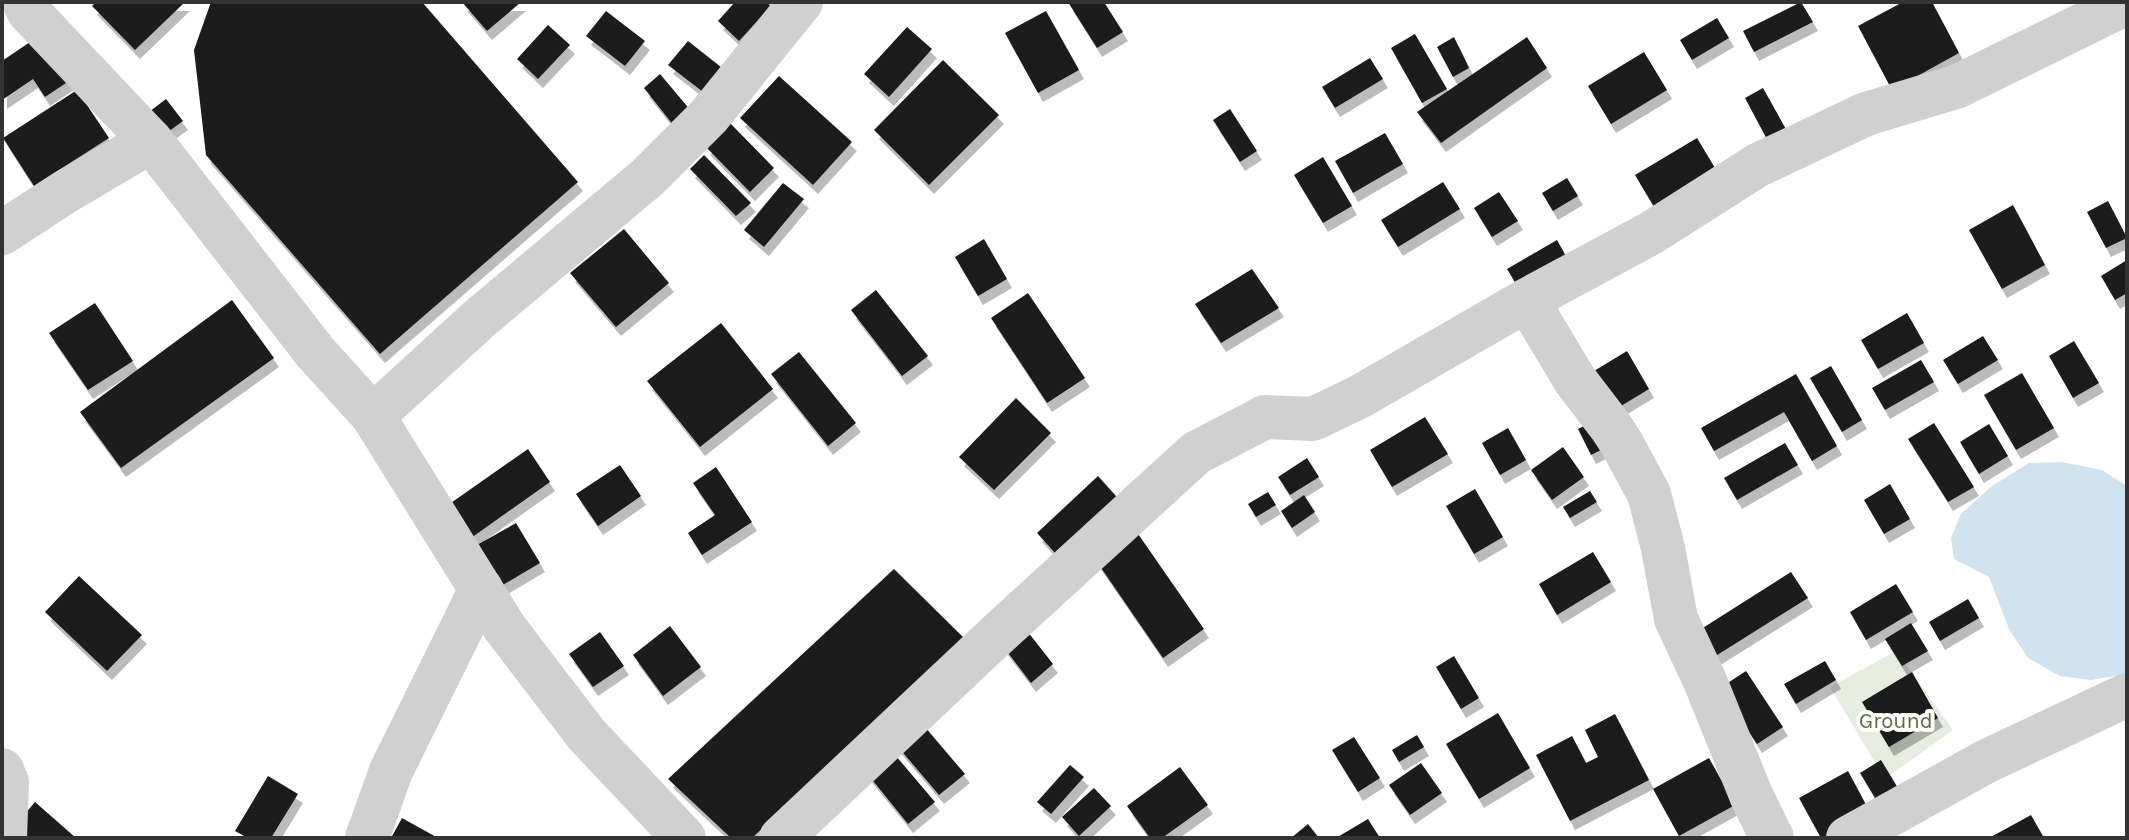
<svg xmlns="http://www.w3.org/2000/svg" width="2129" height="840" font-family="Karla,sans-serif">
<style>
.green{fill:#e6ecdf}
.water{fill:#cfe2ee}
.building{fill:#1a1a1a;filter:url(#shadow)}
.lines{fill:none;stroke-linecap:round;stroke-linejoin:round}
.minor{stroke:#d0d0d0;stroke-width:44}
.labels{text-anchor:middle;stroke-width:8;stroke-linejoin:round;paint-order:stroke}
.park-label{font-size:22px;fill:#56703f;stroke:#fff}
</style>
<defs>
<filter id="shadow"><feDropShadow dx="5" dy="9" stdDeviation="0" flood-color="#0004"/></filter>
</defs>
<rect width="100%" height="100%" fill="#fff"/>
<path class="green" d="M1896,651L1953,730L1885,779L1830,687Z"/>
<path class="water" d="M2061,462L2102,470L2127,486V674L2091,680L2060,676L2028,658L2009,629L1989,577L1954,559L1951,538L1961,514L1992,486L2029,463Z"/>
<g class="building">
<path d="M96,2H185L135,50L92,6Z"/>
<path d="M211,2H422L578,182L380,354L206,155L194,50Z"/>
<path d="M462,2H521L487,31Z"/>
<path d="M735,2H766L771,6L739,41L718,21Z"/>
<path d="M1068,2H1104L1123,32L1097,48Z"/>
<path d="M1801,2L1813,22L1754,52L1743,31Z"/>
<path d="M1903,2H1932L1959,53L1892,90L1858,26Z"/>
<path d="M606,11L645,41L625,66L586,36Z"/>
<path d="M1046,11L1079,70L1038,93L1005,33Z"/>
<path d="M1717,18L1729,38L1692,60L1680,40Z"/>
<path d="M548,25L570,45L538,79L517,59Z"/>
<path d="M907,27L932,49L889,97L864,74Z"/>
<path d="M1415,34L1447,89L1422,103L1391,48Z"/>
<path d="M39,36L69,81L45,97L33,79L2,100V61Z"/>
<path d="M1454,37L1469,68L1453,77L1437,47Z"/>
<path d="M1527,37L1547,68L1441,143L1417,112Z"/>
<path d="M688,41L726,71L707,95L668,65Z"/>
<path d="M1644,52L1667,90L1611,124L1588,86Z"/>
<path d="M1370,58L1383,79L1335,108L1322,87Z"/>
<path d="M943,60L999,115L929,185L874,130Z"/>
<path d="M660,74L692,112L674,126L644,88Z"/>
<path d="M779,76L852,142L813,185L740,118Z"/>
<path d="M1763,88L1788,133L1769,143L1745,98Z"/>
<path d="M77,90L109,138L34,186L3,138Z"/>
<path d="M166,99L183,121L165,134L149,112Z"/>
<path d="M1230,109L1257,151L1240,162L1213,120Z"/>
<path d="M729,122L774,168L750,192L705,146Z"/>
<path d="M1385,133L1403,164L1353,193L1335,161Z"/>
<path d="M1697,138L1721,178L1659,215L1635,175Z"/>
<path d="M704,155L751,203L736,216L690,169Z"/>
<path d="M1323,157L1352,206L1323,223L1294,175Z"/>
<path d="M1567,178L1578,196L1553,211L1542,193Z"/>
<path d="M1443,182L1460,209L1398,247L1381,220Z"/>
<path d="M783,183L804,199L764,247L744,230Z"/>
<path d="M1499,192L1518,221L1492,237L1474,208Z"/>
<path d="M2108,201L2127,238L2106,248L2087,212Z"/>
<path d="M2013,205L2045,265L2002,289L1969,230Z"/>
<path d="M624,229L669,283L616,327L570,273Z"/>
<path d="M984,239L1007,279L978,296L955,257Z"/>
<path d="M1557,240L1573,269L1524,297L1507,269Z"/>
<path d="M2127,260V293L2115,300L2101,276Z"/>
<path d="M1252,269L1279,308L1221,343L1195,304Z"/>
<path d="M876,290L928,356L902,376L851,310Z"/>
<path d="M1028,293L1085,378L1047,403L991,318Z"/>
<path d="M232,300L274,358L121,468L80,412Z"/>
<path d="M95,303L133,361L88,390L49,333Z"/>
<path d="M1907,313L1924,343L1878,369L1861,340Z"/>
<path d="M721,323L773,389L700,447L647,381Z"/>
<path d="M1983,336L1998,360L1958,384L1943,360Z"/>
<path d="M2074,341L2099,383L2073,398L2049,356Z"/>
<path d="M1627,351L1649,389L1611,412L1589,374Z"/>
<path d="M799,352L856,423L828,446L771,374Z"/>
<path d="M1921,360L1934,382L1885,410L1872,388Z"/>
<path d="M1831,366L1862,420L1842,432L1810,378Z"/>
<path d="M2022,373L2054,428L2016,450L1984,395Z"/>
<path d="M1796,374L1837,446L1812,461L1784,412L1714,451L1701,428Z"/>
<path d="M1016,398L1051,433L994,490L959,457Z"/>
<path d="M1425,417L1448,454L1392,487L1370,450Z"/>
<path d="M1597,419L1611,445L1591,455L1578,429Z"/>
<path d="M1934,423L1974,487L1948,502L1908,439Z"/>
<path d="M1989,424L2008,456L1979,474L1960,442Z"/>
<path d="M1508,428L1526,460L1500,475L1482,443Z"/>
<path d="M1785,443L1798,465L1737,500L1724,478Z"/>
<path d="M1563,447L1584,477L1552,500L1531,470Z"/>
<path d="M528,449L550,482L471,538L448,505Z"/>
<path d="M1307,458L1319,477L1290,495L1278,477Z"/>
<path d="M620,465L641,496L598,526L576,494Z"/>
<path d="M716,467L752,522L702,555L688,533L715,515L693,483Z"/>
<path d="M1098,476L1125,506L1064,563L1037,533Z"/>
<path d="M1890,484L1910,519L1884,534L1864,500Z"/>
<path d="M1475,489L1503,537L1474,554L1446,506Z"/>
<path d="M1590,491L1597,502L1570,518L1563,507Z"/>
<path d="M1268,492L1276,505L1256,517L1248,504Z"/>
<path d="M1304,495L1315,512L1292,528L1281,511Z"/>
<path d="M516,523L540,563L501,586L477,545Z"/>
<path d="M1136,531L1204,629L1163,658L1095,559Z"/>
<path d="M1593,552L1611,582L1557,615L1539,584Z"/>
<path d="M894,569L965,639L752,838H731L668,779Z"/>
<path d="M1791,572L1808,598L1714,657L1698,631Z"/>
<path d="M79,576L142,635L107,671L45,612Z"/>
<path d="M1896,584L1913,612L1866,640L1850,612Z"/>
<path d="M1968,599L1979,618L1940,641L1929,622Z"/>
<path d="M1911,623L1928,651L1902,666L1885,639Z"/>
<path d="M670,626L701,667L663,696L633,655Z"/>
<path d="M1024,627L1053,664L1031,683L1002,645Z"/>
<path d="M600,632L624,666L593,687L569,654Z"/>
<path d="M1454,656L1479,698L1461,709L1436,667Z"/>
<path d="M1825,661L1836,680L1796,704L1784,684Z"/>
<path d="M1746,671L1783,727L1757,744L1720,688Z"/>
<path d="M1912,672L1938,718L1889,747L1862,702Z"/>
<path d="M1498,713L1530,768L1479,799L1446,744Z"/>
<path d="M1615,714L1649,780L1570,821L1536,755L1572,736L1586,763L1598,757L1585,730Z"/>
<path d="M919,720L965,774L939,795L893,741Z"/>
<path d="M1417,735L1424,747L1399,762L1392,750Z"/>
<path d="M1354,737L1380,778L1358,792L1332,750Z"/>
<path d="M890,749L935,802L908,824L865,771Z"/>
<path d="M1709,758L1735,805L1679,836L1653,789Z"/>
<path d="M1881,760L1904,798L1883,811L1860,773Z"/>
<path d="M1421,763L1442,793L1410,815L1389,785Z"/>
<path d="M1070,765L1084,777L1051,814L1037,802Z"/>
<path d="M1180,767L1208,805L1162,838H1150L1127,806Z"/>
<path d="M1848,771L1872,816L1832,838H1821L1799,798Z"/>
<path d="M268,776L298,794L271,838H248L235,831Z"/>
<path d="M1094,788L1111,806L1079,836L1062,817Z"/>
<path d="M35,802L76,838H15L9,833Z"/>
<path d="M2031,815L2044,838H1989Z"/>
<path d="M402,818L438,838H391Z"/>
<path d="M1368,819L1380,838H1336Z"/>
<path d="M1308,824L1319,838H1291Z"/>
</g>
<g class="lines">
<g class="minor">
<path d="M24,2L29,12L151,141L315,352L373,416L505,628L586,734L684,838"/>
<path d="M2,233L65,192L151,141"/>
<path d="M1527,300L1575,380L1611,427L1622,444L1649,494L1663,548L1676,619L1705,681L1751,795L1772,838"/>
<path d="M373,416L479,319L648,177L709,116L801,2"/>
<path d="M2,770L7,782L5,838"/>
<path d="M367,838L391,771L481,589"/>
<path d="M781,838L999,633L1196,453L1265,417L1313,419L1359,397L1527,300L1651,233L1758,165L1866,114L1956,87L2127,3"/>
<path d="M1848,838L1985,762L2127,695"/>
</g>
</g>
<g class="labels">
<g class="park-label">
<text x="1896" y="728">Ground</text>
</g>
</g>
<rect width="2129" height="840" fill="none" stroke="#333333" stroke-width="8"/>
</svg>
